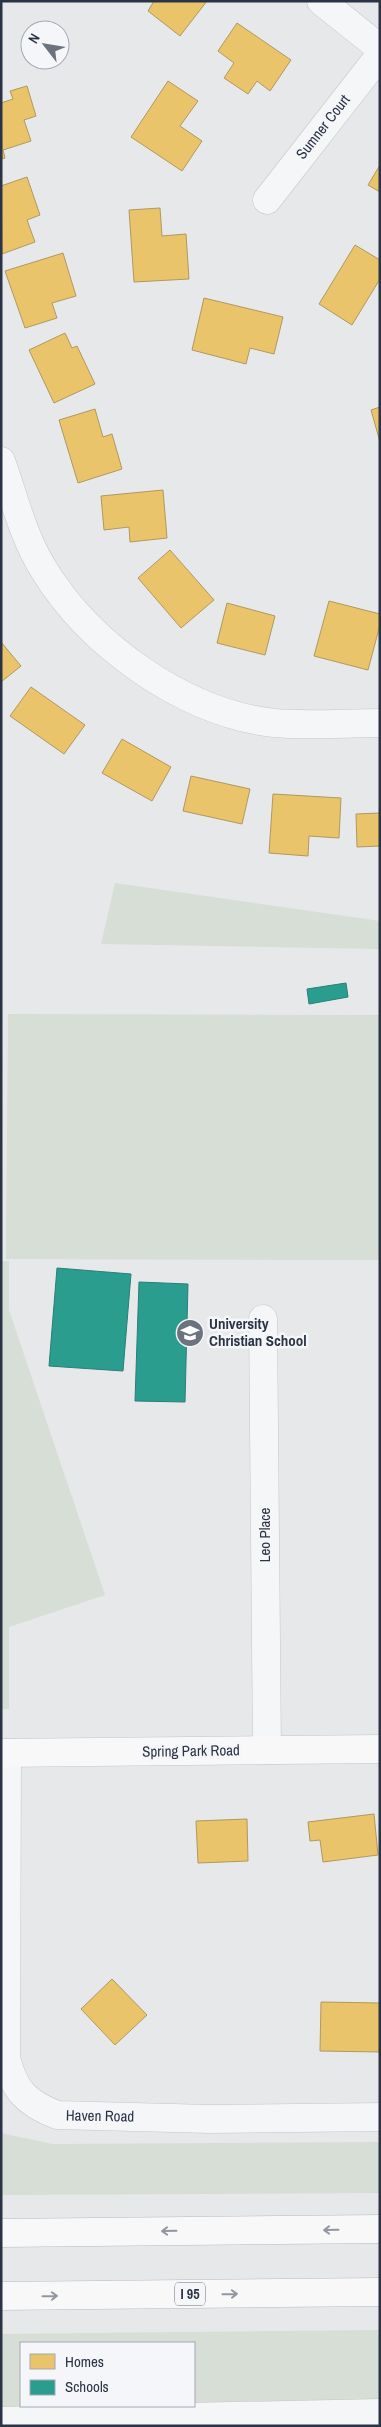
<svg xmlns="http://www.w3.org/2000/svg" width="381" height="2427" font-family="'Archivo Narrow',sans-serif">
<style>
.green{fill:#d6ded6;fill-rule:evenodd}
.homes{fill:#e9c46a;stroke:#b0995f}
.schools{fill:#2a9d8f;stroke:#2a7e79}
.lines{fill:none;stroke-linecap:round;stroke-linejoin:round}
.minor-casing{stroke:#c4c6c8;stroke-width:29}
.major-casing{stroke:#c2c5c8;stroke-width:29}
.highway-casing{stroke:#b8bbbf;stroke-width:29}
.minor{stroke:#f5f6f7;stroke-width:28}
.major{stroke:#f8f8f8;stroke-width:28}
.highway{stroke:#f8f8f8;stroke-width:28}
.oneway{stroke:#92969e}
.labels{text-anchor:middle;stroke-width:5;stroke-linejoin:round;paint-order:stroke}
.shield{fill:#f4f6f9;stroke:#676e7b;stroke-width:1}
.shield-label{font-size:14px;font-weight:bold;fill:#2b3445}
.street-label{font-size:15px;fill:#2b3445;stroke:#f4f6f9}
.poi-label{font-size:15px;font-weight:bold;fill:#2b3445;stroke:#f4f6f9;text-anchor:start}
</style>
<rect width="100%" height="100%" fill="#e6e8ea"/>
<g class="green">
<path d="M115,883L380,921V949L101,944Z"/>
<path d="M8,1014L380,1015V1260L6,1259Z"/>
<path d="M1,1261H9V1310L105,1595L9,1627V1709H1Z"/>
<path d="M1,2133L52,2144L380,2142V2193L1,2195Z"/>
<path d="M380,2330V2409L1,2411V2334ZM21,2343H194V2406H21Z"/>
</g>
<g class="homes">
<path d="M207,1L180,36L148,11L154,1Z"/>
<path d="M237,23L291,60L270,91L257,81L248,94L224,78L234,63L218,51Z"/>
<path d="M168,81L198,101L180,126L202,141L182,171L131,137Z"/>
<path d="M27,86L36,116L24,120L31,141L3,150L5,158L2,159L1,103L13,99L10,91Z"/>
<path d="M380,165V192L368,185Z"/>
<path d="M27,177L40,215L27,220L35,242L2,254L1,186Z"/>
<path d="M160,208L162,236L186,234L189,279L134,282L129,210Z"/>
<path d="M355,245L380,260V279L352,325L319,304Z"/>
<path d="M63,253L76,296L52,303L57,318L25,328L5,271Z"/>
<path d="M204,298L283,317L274,354L250,348L246,364L192,350Z"/>
<path d="M65,333L72,348L77,346L95,384L54,403L29,350Z"/>
<path d="M380,407V442L371,410Z"/>
<path d="M95,409L103,437L112,434L122,469L78,483L59,420Z"/>
<path d="M163,490L167,538L130,542L129,527L104,530L101,496Z"/>
<path d="M170,550L214,600L181,628L138,578Z"/>
<path d="M329,601L380,614V625L368,670L314,656Z"/>
<path d="M227,603L275,616L265,655L217,643Z"/>
<path d="M1,642L21,666L1,682Z"/>
<path d="M31,687L85,725L64,754L10,716Z"/>
<path d="M122,739L171,767L152,801L102,773Z"/>
<path d="M191,776L250,789L242,824L183,811Z"/>
<path d="M273,794L341,798L339,838L309,836L308,856L269,853Z"/>
<path d="M380,813V846L357,847L356,814Z"/>
<path d="M374,1814L378,1855L323,1862L320,1840L310,1841L308,1822Z"/>
<path d="M247,1819L248,1861L198,1863L196,1821Z"/>
<path d="M112,1979L147,2015L115,2045L81,2009Z"/>
<path d="M321,2002L380,2003V2052L320,2051Z"/>
</g>
<g class="schools">
<path d="M346,983L348,997L309,1004L307,989Z"/>
<path d="M57,1268L131,1274L123,1371L49,1366Z"/>
<path d="M139,1282L188,1284L185,1402L135,1401Z"/>
</g>
<g class="lines">
<g class="minor-casing">
<g id="minor">
<path d="M321,1L380,48"/>
<path d="M267,200L380,55"/>
<path d="M1,461C14,497 23,537 44,570C90,645 184,713 274,723C308,726 345,723 380,723"/>
<path d="M263,1319L267,1750"/>
<path d="M7,1753L6,2058C14,2090 26,2103 57,2115L210,2119L380,2117"/>
<path d="M1,2421L380,2413"/>
</g>
</g>
<g class="major-casing">
<path id="major" d="M1,1753L380,1749"/>
</g>
<g class="highway-casing">
<g id="highway">
<path d="M1,2233L380,2229"/>
<path d="M1,2296L380,2292"/>
</g>
</g>
<use href="#minor" class="minor"/>
<use href="#major" class="major"/>
<use href="#highway" class="highway"/>
</g>
<defs><path id="oneway-shaft" d="M-6 0H5M1.5-3L5.5 0L1.5 3" fill="none" stroke-width="1.6" stroke-linecap="round" stroke-linejoin="round" transform="scale(1.25)"/></defs>
<g class="oneway">
<use href="#oneway-shaft" transform="translate(331 2230) rotate(179)"/>
<use href="#oneway-shaft" transform="translate(169 2231) rotate(179)"/>
<use href="#oneway-shaft" transform="translate(230 2294) rotate(-1)"/>
<use href="#oneway-shaft" transform="translate(50 2296) rotate(-1)"/>
</g>
<defs>
<g id="school-disc" transform="scale(1.4375)"><circle r="9.5" fill="#6c737f" stroke="#f4f6f9"/><path d="M0-5L7-2L0 1L-7-2ZM-4 1L0 2.5L4 1V4Q0 6-4 4Z" fill="#fff"/></g>
</defs>
<g fill-rule="evenodd">
<use href="#school-disc" x="190" y="1333"/>
</g>
<g class="labels">
<rect class="shield" x="175" y="2282.5" width="30" height="23" rx="4"/>
<g class="shield-label">
<text x="190" y="2299">I 95</text>
</g>
<g class="street-label">
<text transform="translate(323 127) rotate(-52)" y="5">Sumner Court</text>
<text transform="translate(265 1535) rotate(-90)" y="5">Leo Place</text>
<text transform="translate(191 1751) rotate(-1)" y="5">Spring Park Road</text>
<text transform="translate(100 2116) rotate(1)" y="5">Haven Road</text>
</g>
<g class="poi-label">
<text x="209" y="1329">University<tspan x="209" dy="17">Christian School</tspan></text>
</g>
</g>
<rect width="381" height="2427" fill="none" stroke="#2b3445" stroke-width="5"/>
<rect x="20" y="2342" width="175" height="65" fill="#f4f6f9" stroke="#a4a8b1"/>
<rect x="30" y="2354" width="25" height="15" fill="#e9c46a" stroke="#a4a8b1"/>
<text x="65" y="2367" font-size="15" fill="#2b3445">Homes</text>
<rect x="30" y="2380" width="25" height="15" fill="#2a9d8f" stroke="#a4a8b1"/>
<text x="65" y="2392" font-size="15" fill="#2b3445">Schools</text>
<g transform="translate(45 45) rotate(301)"><circle r="24" fill="#f4f6f9" stroke="#a4a8b1"/>
<path d="M0-4L9 19L0 12L-9 19Z" fill="#6c737f"/>
<text y="-8" font-size="14" font-weight="bold" text-anchor="middle" fill="#2b3445">N</text>
</g>
</svg>
